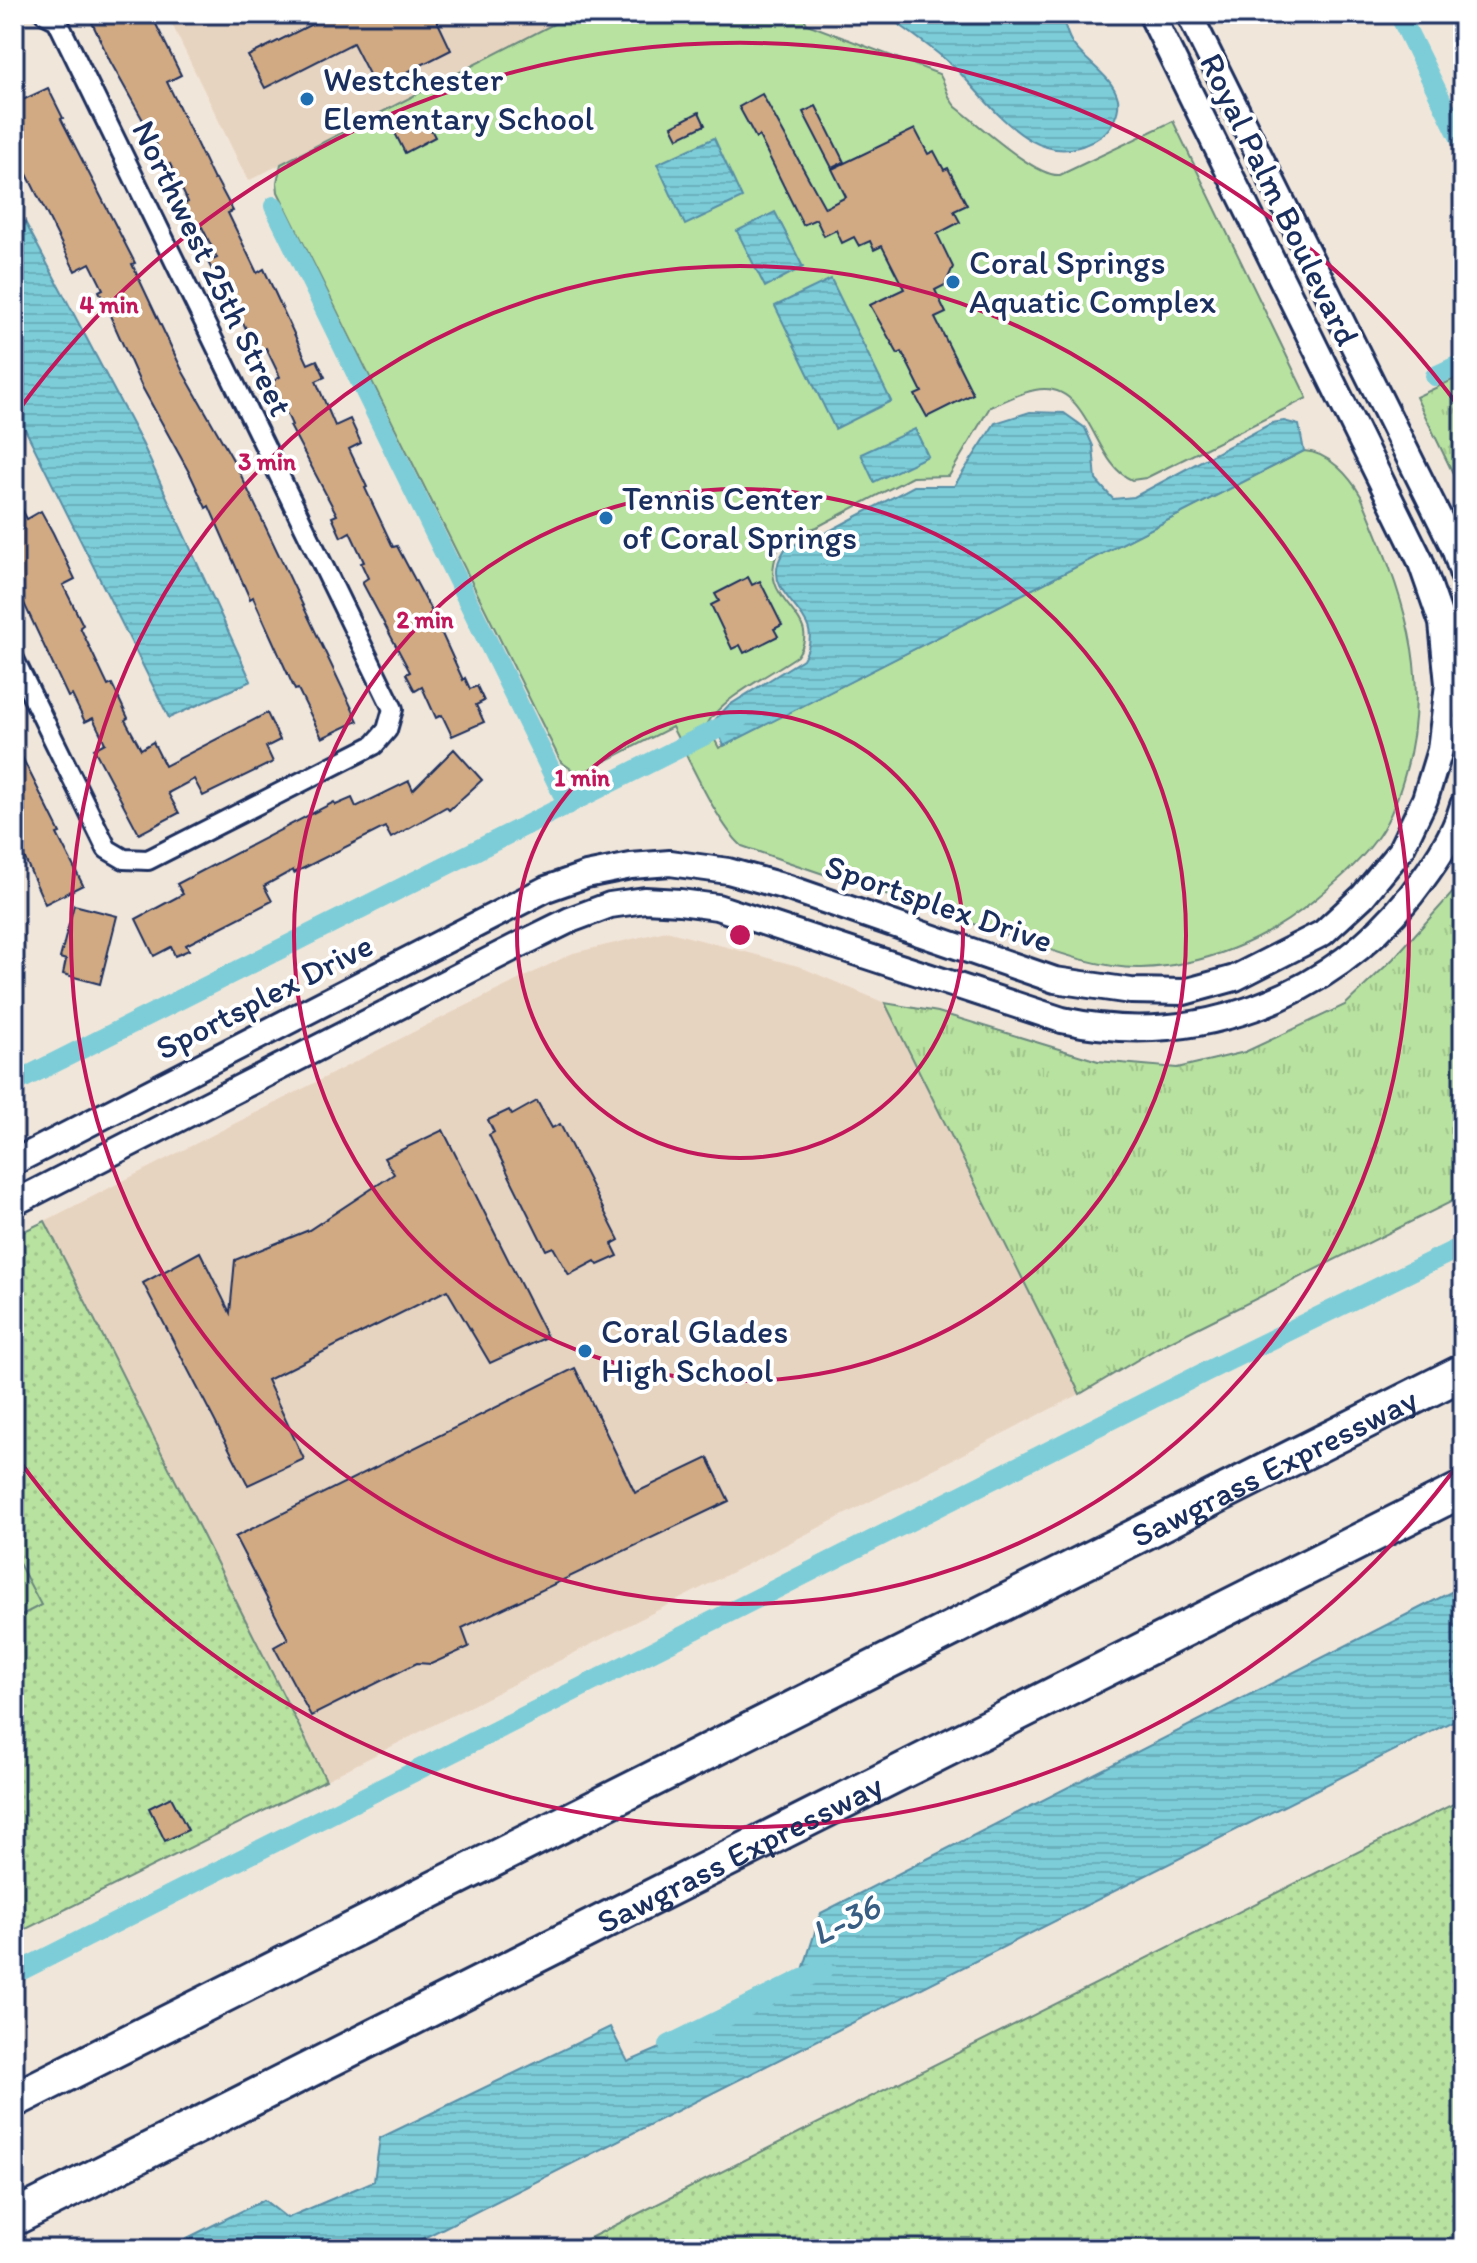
<svg xmlns="http://www.w3.org/2000/svg" width="1477" height="2263" font-family="Itim,sans-serif">
<style>
.built{fill:#e7d4c0}
.grass{fill:url(#grass-tufts);stroke:#6a887e;stroke-width:2}
.park{fill:url(#park-dots);stroke:#6a887e;stroke-width:2}
.pitch{fill:#b8e29f;stroke:#6a887e;stroke-width:2}
.water{fill:url(#water-rules);stroke:#568ea7;stroke-width:2}
.lines{fill:none;stroke-linecap:round;stroke-linejoin:round}
.canal{stroke:#7dcdd8;stroke-width:20}
.building{fill:#d1aa83;stroke:#1b2f5e;stroke-width:2}
.minor-casing{stroke:#1b2f5e;stroke-width:24}
.tertiary-casing{stroke:#1b2f5e;stroke-width:30}
.motorway-casing{stroke:#1b2f5e;stroke-width:40}
.minor{stroke:#fff;stroke-width:18}
.tertiary{stroke:#fff;stroke-width:24}
.motorway{stroke:#fff;stroke-width:34}
.ring{fill:none;stroke:#c2185b;stroke-width:4}
.poi-dot{fill:#1f6fb2;stroke:#fff;stroke-width:3}
.labels{text-anchor:middle;stroke-width:8;stroke-linejoin:round;paint-order:stroke}
.poi-label{font-size:34px;fill:#1b2f5e;stroke:#fff;text-anchor:start}
.street-label{font-size:34px;fill:#1b2f5e;stroke:#fff}
.water-label{font-size:36px;font-style:italic;fill:#385e83;stroke:#fff}
.centre{fill:#c2185b;stroke:#fff;stroke-width:4}
.ring-label{font-size:24px;text-anchor:middle;font-weight:bold;fill:#c2185b;stroke:#fff;stroke-width:8;stroke-linejoin:round;paint-order:stroke}
</style>
<defs>
<pattern id="grass-tufts" width="24" height="20" patternUnits="userSpaceOnUse" patternTransform="scale(2)"><rect width="24" height="20" fill="#b8e29f"/><path d="M3 7l-1-3M5 7V3M7 7l1-3M15 17l-1-3M17 17v-4M19 17l1-3" fill="none" stroke="#9ec28b"/></pattern>
<pattern id="park-dots" width="8" height="8" patternUnits="userSpaceOnUse" patternTransform="scale(2)"><rect width="8" height="8" fill="#b8e29f"/><path d="M2 2h.1M6 6h.1" fill="none" stroke="#9ec28b" stroke-width="1.8" stroke-linecap="round"/></pattern>
<pattern id="water-rules" width="6" height="5" patternUnits="userSpaceOnUse" patternTransform="scale(2)"><rect width="6" height="5" fill="#7dcdd8"/><path d="M0 2.5h6" fill="none" stroke="#6bb0bc"/></pattern>
</defs>
<rect width="100%" height="100%" fill="#f1e6da"/>
<filter id="ink" filterUnits="userSpaceOnUse"><feTurbulence type="fractalNoise" baseFrequency=".0125" numOctaves="2"/><feDisplacementMap in="SourceGraphic" scale="16" xChannelSelector="R" yChannelSelector="G"/><feConvolveMatrix kernelMatrix="1 2 1 2 8 2 1 2 1" color-interpolation-filters="sRGB"/></filter>
<g filter="url(#ink)">
<g class="built">
<path d="M167,14H573L248,181Z"/>
<path d="M666,931L798,966L885,1003L1080,1394L326,1780L45,1221L427,1025L573,953Z"/>
</g>
<g class="grass">
<path d="M1463,375V494L1416,397Z"/>
<path d="M1463,881V1196L1159,1347L1080,1394L885,1003L938,1012L1098,1061L1177,1068L1245,1052L1345,1005L1393,959Z"/>
</g>
<g class="park">
<path d="M45,1221L326,1780L14,1935V1236Z"/>
<path d="M1463,1799V2249H568Z"/>
</g>
<g class="pitch">
<path d="M573,14H802L807,24L939,74C947,85 946,97 956,107C977,123 1036,178 1060,175L1173,121L1307,398L1146,478L1132,480C1095,466 1091,388 1044,389C1027,389 1006,401 990,407L949,476L912,477L817,527L782,539C777,553 770,567 775,583C783,610 820,624 797,656C773,673 719,699 707,725L719,748L1304,451C1329,452 1350,477 1361,496C1401,591 1435,674 1404,777C1398,798 1388,824 1374,842C1357,865 1335,883 1313,901C1266,941 1203,966 1141,968C1093,969 1035,944 989,929C907,902 824,875 742,846C717,824 689,759 672,727L584,772L577,773L561,762L278,192L277,182L281,164Z"/>
<path d="M14,1554L41,1605L14,1619Z"/>
</g>
<g class="water">
<path d="M889,14H1062C1064,23 1067,35 1072,43C1085,62 1113,76 1118,99C1120,112 1112,128 1101,136C1041,179 995,109 958,71C938,51 913,35 890,18Z"/>
<path d="M714,138L742,198L685,225L657,164Z"/>
<path d="M14,201L143,445L251,681L169,718L14,407Z"/>
<path d="M775,212L803,267L765,287L737,231Z"/>
<path d="M831,279L891,401L835,429L775,306Z"/>
<path d="M1030,412L1064,413L1085,428L1093,446L1096,480L1113,499L1134,497L1272,423L1284,421L1299,425L1304,451L724,746L713,722L728,706L803,659C830,614 768,602 778,564C779,558 784,552 786,547L820,536L914,486H954L995,423Z"/>
<path d="M915,429L928,456L874,482L861,454Z"/>
<path d="M1463,1586V1716L402,2249H165L264,2200L287,2218L374,2181L380,2138L610,2027L628,2062L797,1989L821,1913Z"/>
</g>
<g class="lines">
<g class="canal">
<path d="M1399,14L1463,144"/>
<path d="M274,206L568,805"/>
<path d="M1435,376L1463,363"/>
<path d="M14,1083L739,718"/>
<path d="M14,1974L1209,1370L1463,1246"/>
<path d="M669,2045L823,1969"/>
</g>
</g>
<g class="building">
<path d="M88,14H151L181,75L167,82L214,180L216,179L233,211L228,213L257,273L264,269L308,364L317,360L325,377L316,381L335,426L350,419L361,443L349,449L367,487L365,488L393,547L397,546L432,612L463,680L465,678L470,689L477,686L484,701L476,705L484,722L452,736L442,715L436,718L422,687L415,691L406,674L410,672L362,582L368,578L361,563L364,562L350,532L341,537L332,517L337,515L290,426L292,425L272,382L280,377L266,348L257,352L239,314L235,316L208,262L217,258L202,227L198,230L184,204L188,202L170,164L162,169L152,150L158,147L110,61Z"/>
<path d="M332,14H434L451,50L376,88L353,43L265,88L248,56Z"/>
<path d="M48,88L63,118L61,119L135,263L132,264L183,372L237,467L358,721L322,738L298,689L295,690L253,597L250,599L209,506L206,508L190,474L141,385L99,291L103,289L90,263L75,271L14,148V104Z"/>
<path d="M762,94L825,208L846,197L832,169L915,129L928,154L934,151L944,170L948,168L967,205L954,211L960,222L937,234L953,267L945,285L935,290L946,313L935,318L973,394L927,417L915,395L922,392L902,352L898,354L870,305L904,289L882,246L874,250L870,241L859,246L854,237L842,243L836,230L824,236L816,219L803,225L759,136L756,138L739,107Z"/>
<path d="M816,106L844,162L832,168L803,112Z"/>
<path d="M699,112L705,125L678,138L672,126Z"/>
<path d="M423,114L435,137L405,153L393,129Z"/>
<path d="M14,494L27,519L41,511L53,533L75,579L63,585L83,625L80,627L108,686L112,684L128,718L125,720L141,749L153,742L165,766L267,713L280,740L266,747L273,762L203,796L194,779L168,793L179,813L139,834L94,749L105,743L93,718L85,722L72,695L68,697L14,582Z"/>
<path d="M748,577L752,585L760,581L782,625L774,629L778,636L744,653L740,645L732,649L711,605L719,601L715,594Z"/>
<path d="M14,741L60,833L57,834L83,885L45,904L14,834Z"/>
<path d="M454,749L482,780L449,810L446,807L391,838L385,827L294,873L293,870L264,886L272,901L186,945L189,950L175,956L171,947L154,956L136,919L183,894L177,884L334,802L336,805L352,798L356,807L409,781L413,790Z"/>
<path d="M74,905L117,916L100,984L63,974L66,960L60,958Z"/>
<path d="M537,1101L552,1128L560,1124L619,1240L612,1244L618,1256L598,1265L595,1261L569,1275L553,1247L546,1250L489,1135L494,1132L488,1120L509,1110L512,1115Z"/>
<path d="M443,1130L547,1337L490,1363L447,1290L267,1380L304,1459L248,1485L143,1283L200,1252L230,1313L235,1260L309,1230L394,1174L384,1158Z"/>
<path d="M575,1368L635,1493L708,1458L729,1501L462,1628L469,1647L431,1664L417,1663L311,1716L274,1647L288,1639L235,1537Z"/>
<path d="M171,1797L188,1830L165,1841L149,1808Z"/>
</g>
<g class="lines">
<g class="minor-casing">
<path id="minor" d="M14,659L107,849L124,859L148,860L374,745L387,730L393,709L57,20L45,14"/>
</g>
<g class="tertiary-casing">
<g id="tertiary">
<path d="M1189,14L1454,548L1463,575"/>
<path d="M14,1162L546,889L586,875L631,866L670,863L728,871L786,887L1055,980L1131,991L1184,992L1235,978L1323,933L1363,896L1400,851L1425,799L1440,750L1448,684L1442,623L1420,560L1151,14"/>
<path d="M14,1203L515,947L570,920L610,905L645,900L680,902L717,907L1062,1020C1194,1049 1327,1000 1411,895C1431,869 1454,837 1463,805"/>
</g>
</g>
<g class="motorway-casing">
<g id="motorway">
<path id="s1" d="M14,2100L1463,1372"/>
<path id="s2" d="M14,2218L1463,1489"/>
</g>
</g>
<use href="#minor" class="minor"/>
<use href="#tertiary" class="tertiary"/>
<use href="#motorway" class="motorway"/>
</g>
</g>
<g class="ring">
<circle cx="740" cy="935" r="223"/>
<circle cx="740" cy="935" r="446"/>
<circle cx="740" cy="935" r="669"/>
<path d="M1462 1459A892 892 0 0 1 18 1459M18 411A892 892 0 0 1 1462 411"/>
</g>
<g class="poi-dot">
<circle cx="307" cy="99" r="8"/>
<circle cx="953" cy="282" r="8"/>
<circle cx="606" cy="518" r="8"/>
<circle cx="585" cy="1351" r="8"/>
</g>
<g class="labels">
<g class="poi-label">
<text x="323" y="91">Westchester<tspan x="323" dy="39">Elementary School</tspan></text>
<text x="969" y="274">Coral Springs<tspan x="969" dy="39">Aquatic Complex</tspan></text>
<text x="622" y="510">Tennis Center<tspan x="622" dy="39">of Coral Springs</tspan></text>
<text x="601" y="1343">Coral Glades<tspan x="601" dy="39">High School</tspan></text>
</g>
<g class="street-label">
<text transform="translate(1280 199) rotate(64)" y="12">Royal Palm Boulevard</text>
<text transform="translate(213 268) rotate(64)" y="12">Northwest 25th Street</text>
<text transform="translate(939 903) rotate(19)" y="12">Sportsplex Drive</text>
<text transform="translate(264 996) rotate(-27)" y="12">Sportsplex Drive</text>
<text dy="12" stroke="none"><textPath href="#s1" startOffset="1410">Sawgrass Expressway</textPath></text>
<text dy="12" stroke="none"><textPath href="#s2" startOffset="812">Sawgrass Expressway</textPath></text>
</g>
<g class="water-label">
<text transform="translate(845 1919) rotate(-26)" y="13">L-36</text>
</g>
</g>
<circle cx="740" cy="935" r="12" class="centre"/>
<g class="ring-label">
<text x="109" y="313">4 min</text>
<text x="267" y="470">3 min</text>
<text x="425" y="628">2 min</text>
<text x="582" y="786">1 min</text>
</g>
<rect width="1477" height="2263" fill="none" stroke="#fff" stroke-width="48"/>
<rect x="24" y="24" width="1429" height="2215" fill="none" stroke="#1b2f5e" stroke-width="3" filter="url(#ink)"/>
</svg>
